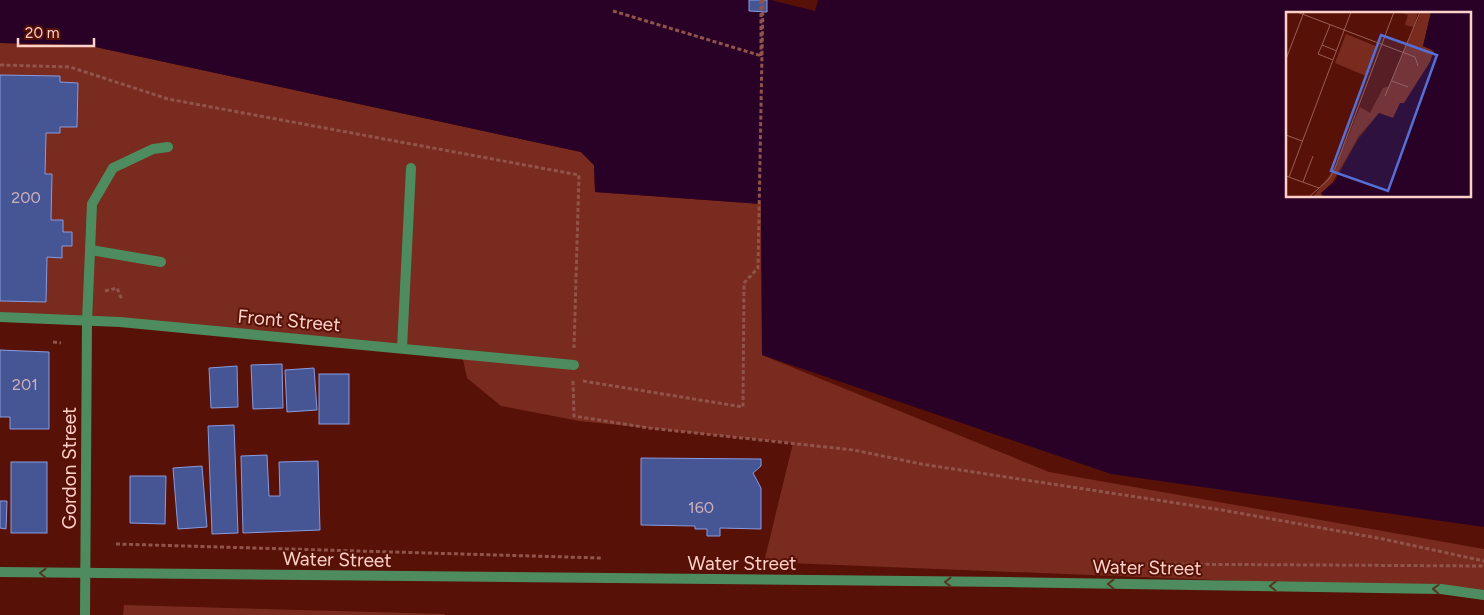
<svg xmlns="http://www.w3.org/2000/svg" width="1484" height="615" font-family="Figtree,sans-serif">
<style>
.green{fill:#792b1f}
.water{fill:#290026;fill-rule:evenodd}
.pier{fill:#571107}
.building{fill:#465695;stroke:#889be0}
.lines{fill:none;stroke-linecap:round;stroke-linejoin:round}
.path{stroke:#91544a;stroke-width:3;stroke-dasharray:4 2.5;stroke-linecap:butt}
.lane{stroke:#4e8c5f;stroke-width:10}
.street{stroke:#4e8c5f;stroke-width:10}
.oneway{stroke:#543621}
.labels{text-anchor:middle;stroke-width:4;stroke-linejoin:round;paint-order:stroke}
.number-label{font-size:16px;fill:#cfb2bb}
.street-label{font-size:19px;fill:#fdd1c8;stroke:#571107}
.inset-road{fill:none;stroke:#995e54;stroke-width:1}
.view{fill:#556fd4;fill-opacity:0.15;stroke:#556fd4;stroke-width:2.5}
.inset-edge{fill:none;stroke:#fdd1c8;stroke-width:2.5}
</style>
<rect width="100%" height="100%" fill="#571107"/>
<g class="green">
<path d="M0,43L86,45L581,152L594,165L595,192L761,204L762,355L1049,472L1484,549V595L1441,589L764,562L793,443L579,421L501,406L467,378L462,355L0,312Z"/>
<path d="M124,605L445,614V615H123Z"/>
</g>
<path class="water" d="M0,0H1484V527L1111,474L762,355L761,204L595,192L594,165L581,152L86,45L0,43ZM1288,14H1470V196H1288Z"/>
<path class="pier" d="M771,0H818L815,11Z"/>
<g class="building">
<path d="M749,0H767V12L749,11Z"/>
<path d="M0,75L60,76V82L78,83L77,127H60V133H46L45,174H52L51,220H63V232H72V246H62V258L47,257L46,302L0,301Z"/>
<path d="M0,350L49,352V429H10V417H0Z"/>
<path d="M282,364L283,408L253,409L251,365Z"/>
<path d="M237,366L238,407L211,408L209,368Z"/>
<path d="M314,368L317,410L287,412L285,370Z"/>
<rect x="319" y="374" width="30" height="50"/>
<path d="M234,425L238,533L212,534L208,426Z"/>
<path d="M267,455L269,496H280L279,462L318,461L320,530L243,533L241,456Z"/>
<path d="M641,458L761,459V466L753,473L761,488V529L720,528V536H707V529H695V526L641,525Z"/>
<rect x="11" y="462" width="36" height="71"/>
<path d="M202,466L207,527L178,529L173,468Z"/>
<path d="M130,476H166L165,524L130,523Z"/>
<path d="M0,501H7L6,529L0,528Z"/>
</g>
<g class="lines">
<g class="path">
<path d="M761,0V56"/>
<path d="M613,11L762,56"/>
<path d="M0,65L70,67L168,99L579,175L574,348"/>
<path d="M105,291L117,288L122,300"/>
<path d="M53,342L61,343"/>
<path d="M573,381L574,416L649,428L854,450L921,464L1222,510L1383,539L1484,561"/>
<path d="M583,381L743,407L744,283L758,268L763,0"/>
<path d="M116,544L601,558"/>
<path d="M1147,564L1484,566"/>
</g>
<g class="lane">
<path d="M91,250L161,262"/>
<path d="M87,321L92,204L113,168L153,149L168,147"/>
<path d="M402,348L411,168"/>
</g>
<g class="street">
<path d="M0,317L120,322L574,365"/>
<path d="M0,572L1008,582L1441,589L1484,595"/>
<path d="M85,615L87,321"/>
</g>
</g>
<defs><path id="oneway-chevron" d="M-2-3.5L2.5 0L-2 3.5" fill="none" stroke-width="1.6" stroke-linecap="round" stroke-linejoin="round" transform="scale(1.25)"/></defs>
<g class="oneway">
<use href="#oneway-chevron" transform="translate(43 573) rotate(-179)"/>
<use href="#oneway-chevron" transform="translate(948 582) rotate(-180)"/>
<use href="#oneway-chevron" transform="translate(1111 584) rotate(-179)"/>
<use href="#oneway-chevron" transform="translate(1273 586) rotate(-179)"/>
<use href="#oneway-chevron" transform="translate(1436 589) rotate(-178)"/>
</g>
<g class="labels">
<g class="number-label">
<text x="26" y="203">200</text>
<text x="25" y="390">201</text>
<text x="701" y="513">160</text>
</g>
<g class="street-label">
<text transform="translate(289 320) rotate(5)" y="7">Front Street</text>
<text transform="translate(69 468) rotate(-90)" y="7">Gordon Street</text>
<text transform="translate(337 559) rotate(1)" y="7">Water Street</text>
<text x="742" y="570">Water Street</text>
<text transform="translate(1147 567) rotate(1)" y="7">Water Street</text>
</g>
</g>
<g transform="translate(1286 12)">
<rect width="185" height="185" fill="#571107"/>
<path d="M113,0H132L128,15L119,13L122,3ZM135,0H145L137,34L148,39L144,50L118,91L114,92L107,106L93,101L73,124L46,171L35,181L36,185H27L49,156L74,95L84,101L97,76L103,74ZM60,22L92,35L80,64L49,51Z" fill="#792b1f"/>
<path d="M145,0H185V185H38L35,181L49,169L71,129L93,101L107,106L114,91H118L144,50L148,39L137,34Z" fill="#290026"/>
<path class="inset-road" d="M11,0L129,45L132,54M44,13L36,33L51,39M36,33L32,42L47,48M0,47L18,0M106,69L122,75M99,84L134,0M0,123L16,129M0,164L33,176M3,165L65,0M17,170L27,144M23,185L43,167L49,156L108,0"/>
<path class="view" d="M95,23L151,43L102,179L45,159Z"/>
<rect width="185" height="185" class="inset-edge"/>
</g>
<path d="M18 38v8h76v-8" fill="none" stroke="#fdd1c8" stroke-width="2.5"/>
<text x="25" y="38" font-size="15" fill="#fdd1c8" stroke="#571107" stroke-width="4" paint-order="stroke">20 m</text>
</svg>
